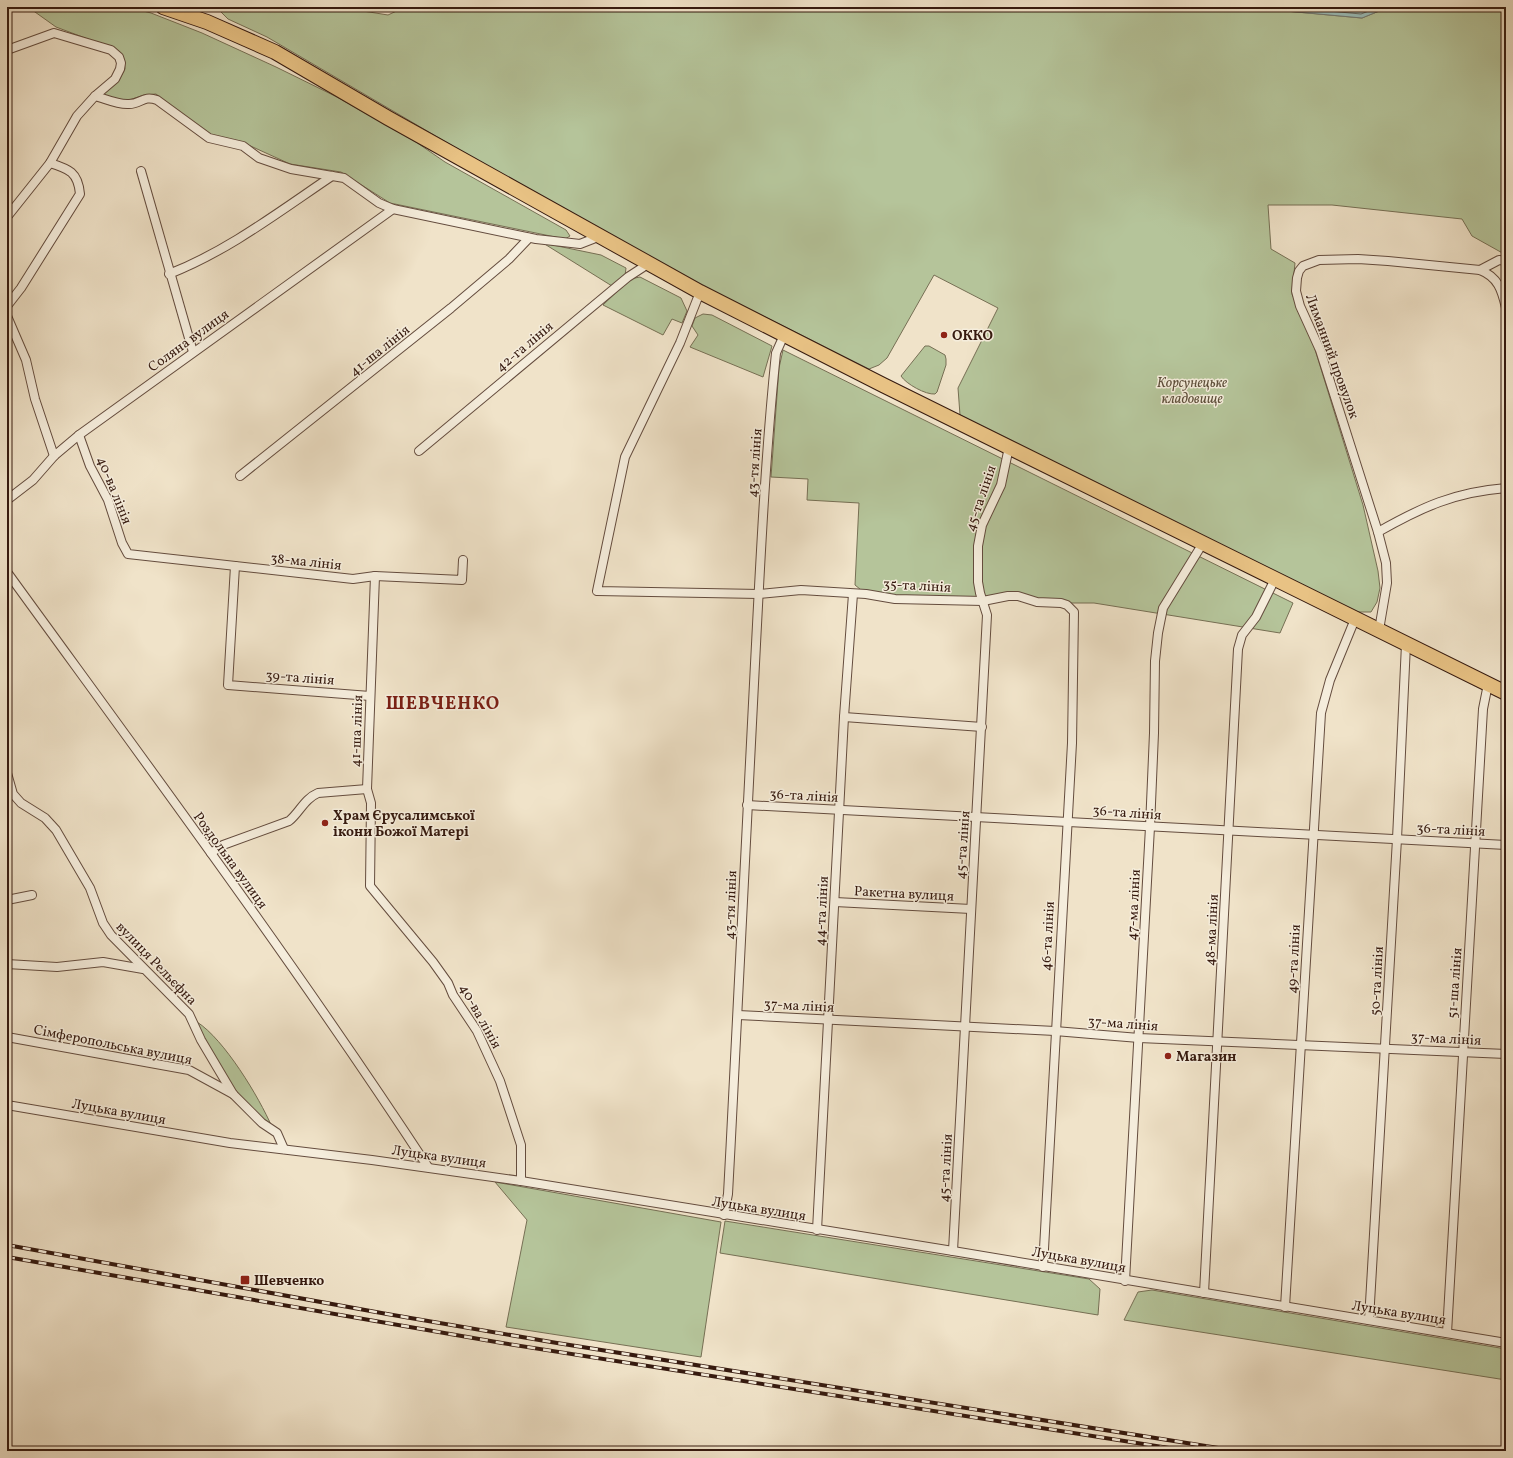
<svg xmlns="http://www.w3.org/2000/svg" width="1513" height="1458" font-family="Vollkorn,serif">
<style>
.green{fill:#b5c49a;stroke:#766f54}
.water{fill:#9abeba;stroke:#727c76}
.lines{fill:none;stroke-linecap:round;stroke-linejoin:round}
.shore{stroke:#686c64;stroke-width:1}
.minor-casing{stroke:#644c3e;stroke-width:10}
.trunk-casing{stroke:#361a0f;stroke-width:16}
.minor{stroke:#f5eddc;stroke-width:8}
.trunk{stroke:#e8c284;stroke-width:14}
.rail-casing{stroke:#361a0f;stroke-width:4}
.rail{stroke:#f5eddc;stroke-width:2.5;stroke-dasharray:8;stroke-linecap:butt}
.poi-dot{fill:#8f2418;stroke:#f5eddc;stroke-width:1.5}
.labels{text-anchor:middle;stroke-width:3;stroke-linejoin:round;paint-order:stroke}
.poi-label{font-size:14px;font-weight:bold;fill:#361a0f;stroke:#f5eddc;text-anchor:start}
.street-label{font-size:14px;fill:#361a0f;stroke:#f5eddc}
.park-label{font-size:14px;font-style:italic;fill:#5c4d39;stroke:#f5eddc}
.district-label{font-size:18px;font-weight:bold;letter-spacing:1px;fill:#7a1f14;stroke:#f5eddc}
</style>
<rect width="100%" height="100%" fill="#f0e3c9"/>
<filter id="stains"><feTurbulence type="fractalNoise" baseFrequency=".005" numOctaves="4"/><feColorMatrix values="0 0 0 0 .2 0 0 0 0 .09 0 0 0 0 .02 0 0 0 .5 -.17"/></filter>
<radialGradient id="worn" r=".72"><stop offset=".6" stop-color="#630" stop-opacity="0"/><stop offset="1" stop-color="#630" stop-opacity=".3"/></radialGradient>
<g class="green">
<path d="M28,7H128L151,13L202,33L276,67L337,97L416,142L445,162L566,230L570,236L565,239L390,203L341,172L290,164L244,143L210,135L156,94L144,95L124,102L101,95L119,80L125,69L124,59L117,50L56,27Z"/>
<path d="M222,7H338L388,15L405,7H1242L1362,18L1389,7H1506V255L1472,236L1462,219L1332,205H1268L1271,249L1295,263L1292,294L1313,343L1363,505L1378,571L1380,588L1377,602L1371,612H1354L1139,508L960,415L958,388L998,308L934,275L887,358L879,365L869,369L699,284L485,165L267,37L228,19L221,12Z"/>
<path d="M543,243L601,255L626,268L625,276L612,286Z"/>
<path d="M640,277L681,298L687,311L682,323L672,319L663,335L603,305L630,279Z"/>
<path d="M703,314L712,315L772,346L763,377L690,347L698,335L692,326L695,318Z"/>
<path d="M925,346H929L945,355L946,359V365L937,392L935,394C926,395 906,384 901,376Z"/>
<path d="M783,350L1293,603L1280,633L1094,603H1061L1018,596L993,600L866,594L855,585L859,503L807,500L808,479L771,477L779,368Z"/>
<path d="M197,1022C224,1039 259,1097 272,1127C237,1103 212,1061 197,1022Z"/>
<path d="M495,1182L721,1222L701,1357L506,1327L527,1220Z"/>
<path d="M725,1221L1089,1279L1100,1289L1098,1315L720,1253Z"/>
<path d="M1152,1290L1506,1349V1380L1124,1320L1138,1292Z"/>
</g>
<path class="water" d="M1242,7H1389L1362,18Z"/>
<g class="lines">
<path class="shore" d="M1286,7L1361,14L1379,7"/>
<g class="minor-casing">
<g id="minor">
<path d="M7,50L54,33L111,50L119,57L121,63L120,69L115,79L95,96L77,116L50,163L7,217"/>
<path d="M95,96C106,99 118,105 129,104C141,104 143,95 157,100L209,138L243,146L259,158L291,169L344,178L379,203L393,209L536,239L580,244L598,237"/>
<path d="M141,171L193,352"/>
<path d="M1480,270L1499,260L1506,261"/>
<path d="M169,274C228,251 280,211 332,176"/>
<path d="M700,292L680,343L625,457L597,591L759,594L801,590L866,594L895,599L983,601L1008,596H1018L1037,602L1061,603L1067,605L1074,612L1072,743L1043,1267"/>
<path d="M7,306L21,288L80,194C78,172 69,169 50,163"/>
<path d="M7,316L26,360L35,399L54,456"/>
<path d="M79,435L90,466L108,500L122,543L128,554L353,579L375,576L462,580L463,560"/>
<path d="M419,451L628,277L648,264"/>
<path d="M240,476L451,308L509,259L529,238"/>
<path d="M7,500L33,480L54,456L79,435L393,209"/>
<path d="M1378,532C1422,507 1455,492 1506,488"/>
<path d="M235,566L228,685L370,696"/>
<path d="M7,572C150,769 295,964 428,1167"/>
<path d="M375,576L367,789L371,803L370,886L433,962L448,983L453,995L477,1031L500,1081L521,1145V1181"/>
<path d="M1379,630L1387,583L1386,563L1378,532L1320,350L1300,306L1296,291L1297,278L1299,271L1303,266L1319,260L1358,259L1388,261L1480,270C1498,277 1502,290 1506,308"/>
<path d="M844,717L982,727"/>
<path d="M7,773L13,794L21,803L45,818L56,830L90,888L103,923L111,935L189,1014L201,1040L233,1094L262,1123L277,1133L284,1149"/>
<path d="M747,805L1506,845"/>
<path d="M211,853L223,845L289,821C300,812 304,799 318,793L367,789"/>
<path d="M7,900L32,895"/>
<path d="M835,902L971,909"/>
<path d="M7,964L57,967L103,962L143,969"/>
<path d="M738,1015L1055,1031L1139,1038L1506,1054"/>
<path d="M7,1037L189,1070L233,1094"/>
<path d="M7,1105L230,1143L372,1160L521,1181L953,1251L1506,1343"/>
<path d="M724,1215L728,1194C738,1011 746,828 756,644C761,547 766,449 776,353L784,335"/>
<path d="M817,1230L844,717L853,594"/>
<path d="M953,1251L987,615L980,593L978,582V546L982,525L1001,485L1009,447"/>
<path d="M1125,1281L1150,827L1154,733L1155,661L1158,633L1163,608L1203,543"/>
<path d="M1204,1293L1238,649L1242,635L1256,617L1275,579"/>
<path d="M1285,1307L1321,713L1330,680L1355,619"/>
<path d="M1369,1320L1397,839L1406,644"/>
<path d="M1447,1333L1483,709L1488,684"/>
<path d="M7,1451H10"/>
</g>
</g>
<g class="trunk-casing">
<path id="trunk" d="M163,7L207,22L275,52L388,118L700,292L883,385L1506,693"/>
</g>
<use href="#minor" class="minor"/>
<use href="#trunk" class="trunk"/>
<g class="rail-casing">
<g id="rail">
<path d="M7,1245L387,1314L557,1343L1237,1451"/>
<path d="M7,1257L502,1343L1188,1451"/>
</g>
</g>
<use href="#rail" class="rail"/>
</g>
<g class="poi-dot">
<circle cx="944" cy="335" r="4"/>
<circle cx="325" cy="823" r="4"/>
<circle cx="1168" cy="1056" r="4"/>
<rect x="240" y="1275" width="10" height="10" rx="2"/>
</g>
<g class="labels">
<g class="poi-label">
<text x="952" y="340">ОККО</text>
<text x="333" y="820">Храм Єрусалимської<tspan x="333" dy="16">ікони Божої Матері</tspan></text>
<text x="1176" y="1061">Магазин</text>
<text x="254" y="1285">Шевченко</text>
</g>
<g class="street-label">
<text transform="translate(188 340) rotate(-36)" y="5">Соляна вулиця</text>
<text transform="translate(524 346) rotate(-40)" y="5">42-га лінія</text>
<text transform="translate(379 350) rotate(-39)" y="5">41-ша лінія</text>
<text transform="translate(1333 356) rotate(70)" y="5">Лиманний провулок</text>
<text transform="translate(754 463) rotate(-86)" y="5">43-тя лінія</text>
<text transform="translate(115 490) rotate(68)" y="5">40-ва лінія</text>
<text transform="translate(980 498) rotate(-71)" y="5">45-та лінія</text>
<text transform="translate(306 561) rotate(6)" y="5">38-ма лінія</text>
<text transform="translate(917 585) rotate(3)" y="5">35-та лінія</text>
<text transform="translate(300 677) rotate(4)" y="5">39-та лінія</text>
<text transform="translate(356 731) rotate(-88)" y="5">41-ша лінія</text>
<text transform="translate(804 795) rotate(3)" y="5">36-та лінія</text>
<text transform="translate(1127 812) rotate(4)" y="5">36-та лінія</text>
<text transform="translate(1451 829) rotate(3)" y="5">36-та лінія</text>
<text transform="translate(962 845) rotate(-86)" y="5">45-та лінія</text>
<text transform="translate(231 860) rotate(54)" y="5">Роздольна вулиця</text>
<text transform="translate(904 893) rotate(3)" y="5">Ракетна вулиця</text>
<text transform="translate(730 905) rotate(-88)" y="5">43-тя лінія</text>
<text transform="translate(1133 905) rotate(-87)" y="5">47-ма лінія</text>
<text transform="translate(821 911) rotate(-87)" y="5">44-та лінія</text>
<text transform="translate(1211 930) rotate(-87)" y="5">48-ма лінія</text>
<text transform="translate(1047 936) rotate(-87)" y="5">46-та лінія</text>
<text transform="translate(1293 959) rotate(-87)" y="5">49-та лінія</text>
<text transform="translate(157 963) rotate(46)" y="5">вулиця Рельєфна</text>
<text transform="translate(1376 981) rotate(-87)" y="5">50-та лінія</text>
<text transform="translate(1454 983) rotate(-86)" y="5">51-ша лінія</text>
<text transform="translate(799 1005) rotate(3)" y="5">37-ма лінія</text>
<text transform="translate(481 1016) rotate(61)" y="5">40-ва лінія</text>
<text transform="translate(1123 1023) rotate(4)" y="5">37-ма лінія</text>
<text transform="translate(1446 1038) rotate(3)" y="5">37-ма лінія</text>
<text transform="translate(113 1044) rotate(11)" y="5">Сімферопольська вулиця</text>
<text transform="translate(119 1111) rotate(10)" y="5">Луцька вулиця</text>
<text transform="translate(439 1156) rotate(8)" y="5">Луцька вулиця</text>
<text transform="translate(945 1168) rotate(-87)" y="5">45-та лінія</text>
<text transform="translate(759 1208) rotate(9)" y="5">Луцька вулиця</text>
<text transform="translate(1079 1259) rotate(10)" y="5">Луцька вулиця</text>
<text transform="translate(1399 1312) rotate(9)" y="5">Луцька вулиця</text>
</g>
<g class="park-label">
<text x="1192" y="387">Корсунецьке<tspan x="1192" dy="16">кладовище</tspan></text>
</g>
<g class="district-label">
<text x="443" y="709">ШЕВЧЕНКО</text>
</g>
</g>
<rect width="1513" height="1458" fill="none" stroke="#f0e3c9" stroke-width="24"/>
<rect x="8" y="8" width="1497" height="1442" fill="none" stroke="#361a0f" stroke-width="2"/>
<rect x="12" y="12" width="1489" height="1434" fill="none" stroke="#361a0f"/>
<rect width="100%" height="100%" filter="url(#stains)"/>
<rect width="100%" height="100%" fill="url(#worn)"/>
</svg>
